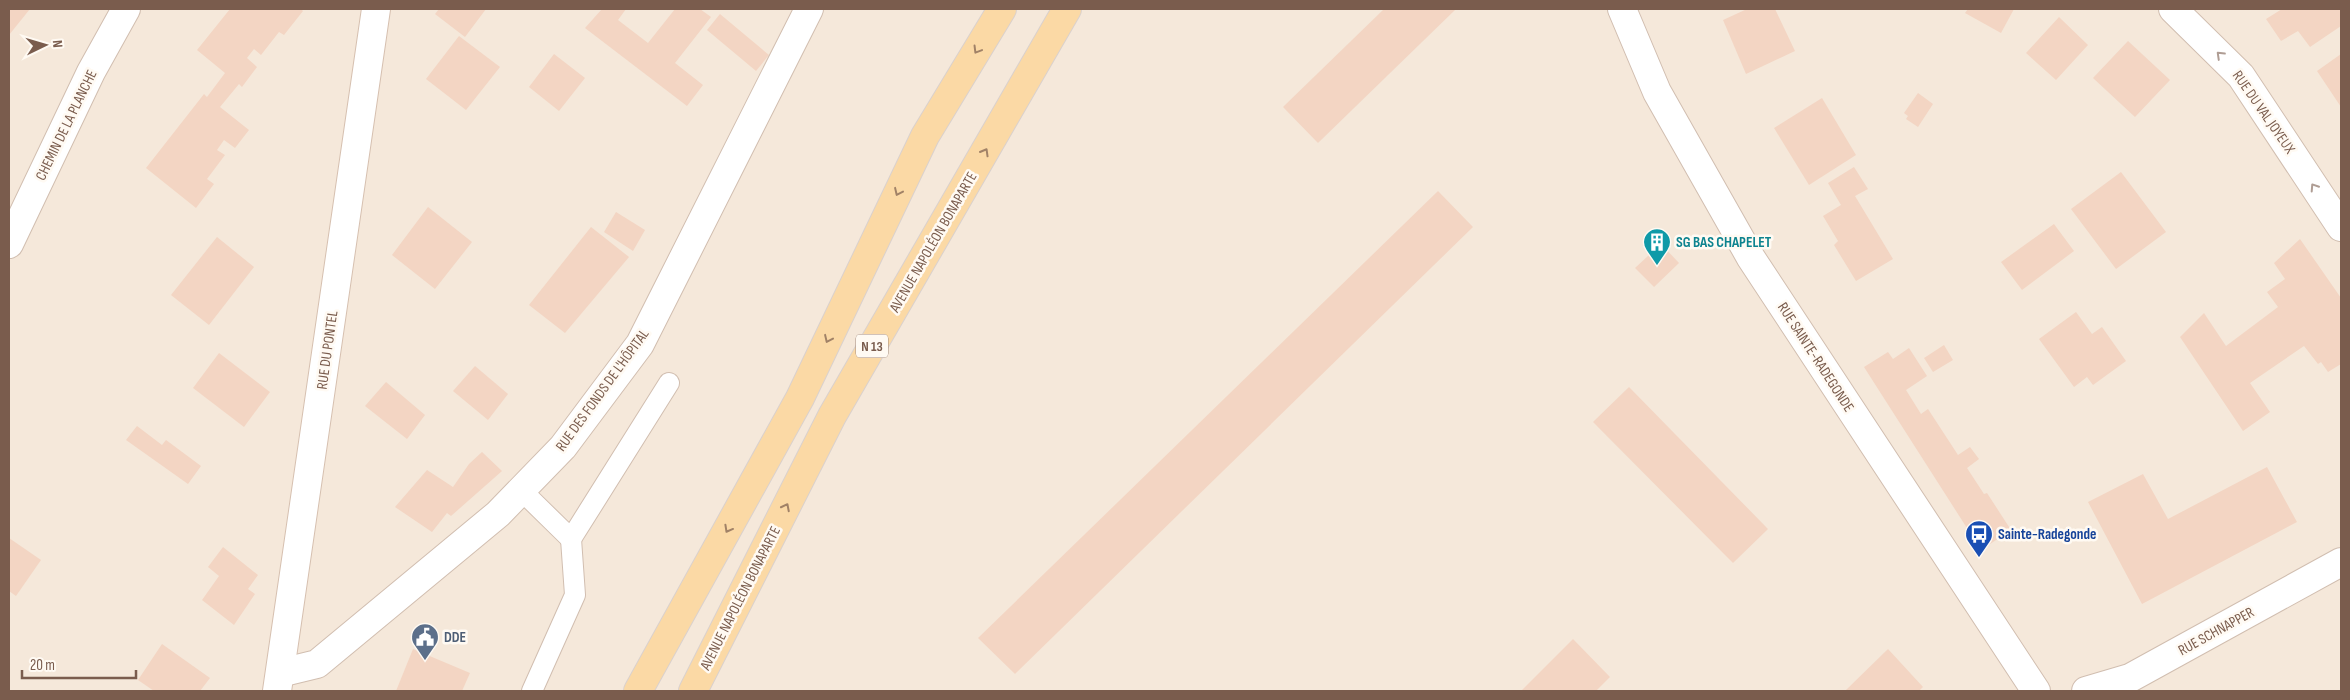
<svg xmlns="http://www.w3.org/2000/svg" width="2350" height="700" font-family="'Sofia Sans Condensed',sans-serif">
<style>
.residential{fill:#f5e8da}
.building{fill:#f3d5c3}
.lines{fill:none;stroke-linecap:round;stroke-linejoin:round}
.lane-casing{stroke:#d1beb0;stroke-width:22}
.street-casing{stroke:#d1beb0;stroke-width:30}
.secondary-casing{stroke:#d6c0b0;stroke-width:30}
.primary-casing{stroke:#dad1cd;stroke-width:30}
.lane{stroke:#fff;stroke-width:20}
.street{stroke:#fff;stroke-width:28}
.secondary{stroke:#fff;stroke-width:28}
.primary{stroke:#fbd9a5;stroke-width:28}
.oneway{stroke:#a18267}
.oneway2{stroke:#af9d94}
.labels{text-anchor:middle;stroke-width:5;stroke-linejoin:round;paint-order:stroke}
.shield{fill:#fffaf3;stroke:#a28b7f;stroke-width:1}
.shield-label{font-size:14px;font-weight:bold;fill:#7a5c4d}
.street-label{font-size:15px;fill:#7a5c4d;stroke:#fffaf3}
.culture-label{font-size:15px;font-weight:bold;fill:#0d838f;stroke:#fffaf3;text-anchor:start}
.transit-label{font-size:15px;font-weight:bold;fill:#164399;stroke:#fffaf3;text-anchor:start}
.service-label{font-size:15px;font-weight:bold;fill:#4e5e75;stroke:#fffaf3;text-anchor:start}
</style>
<rect width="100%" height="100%" fill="#fdf6ec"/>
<rect class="residential" x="9" y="9" width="2332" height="682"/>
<g class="building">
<path d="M9,9H30L9,35Z"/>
<path d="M230,9H301L303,11L284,35L279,32L261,55L254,49L247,58L257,67L242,87L239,84L220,107L249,130L235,148L224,140L217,150L225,155L207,179L214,184L196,208L146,168L204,94L207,97L225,73L197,50Z"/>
<path d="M439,9H486L465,37L435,14Z"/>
<path d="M602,9H626L618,20L648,43L675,9H700L711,17L675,63L703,85L687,106L585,28Z"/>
<path d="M1384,9H1456L1318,143L1283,107Z"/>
<path d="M1747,9H1775L1795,51L1746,74L1723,20Z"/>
<path d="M1968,9H2014L2001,33L1965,13Z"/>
<path d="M2282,9H2341V26L2310,47L2298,31L2281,41L2266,19Z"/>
<path d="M720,14L769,55L756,71L707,30Z"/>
<path d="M2059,17L2088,45L2056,80L2026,53Z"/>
<path d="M459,36L500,67L466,110L426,79Z"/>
<path d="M2128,41L2170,80L2135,117L2093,78Z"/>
<path d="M554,54L585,78L559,111L529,87Z"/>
<path d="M2341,54V107L2317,71Z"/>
<path d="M1918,93L1933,104L1918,127L1906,119L1908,116L1904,113Z"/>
<path d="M1822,98L1856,155L1809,185L1774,128Z"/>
<path d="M1854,167L1868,189L1855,196L1893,259L1856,281L1834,245L1838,241L1823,216L1841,205L1828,183Z"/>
<path d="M2121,172L2166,232L2116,269L2071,209Z"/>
<path d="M1438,191L1473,227L1015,674L978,638Z"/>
<path d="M428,207L472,242L435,289L392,255Z"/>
<path d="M616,212L645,230L633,251L604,232Z"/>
<path d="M2054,224L2074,251L2022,290L2001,262Z"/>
<path d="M591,227L629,257L565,333L529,305Z"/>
<path d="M217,237L254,267L209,325L171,295Z"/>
<path d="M2300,239L2341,298V364L2328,372L2321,362L2318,364L2304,346L2250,383L2270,412L2243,431L2180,337L2204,313L2226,346L2278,307L2267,292L2285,279L2274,263Z"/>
<path d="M1661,244L1679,263L1654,287L1635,268Z"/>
<path d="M2076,312L2092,334L2102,327L2126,361L2093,385L2087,377L2074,387L2039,339Z"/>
<path d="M1944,345L1953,360L1933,372L1924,358Z"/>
<path d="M1909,348L1927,376L1906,390L1921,414L1928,409L1958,455L1970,447L1979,459L1967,468L1984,494L1987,493L2011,530L1981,550L1864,367L1888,352L1893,359Z"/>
<path d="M219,353L270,392L244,427L193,388Z"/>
<path d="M475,366L508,394L488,420L453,391Z"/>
<path d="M386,382L425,415L407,439L365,406Z"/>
<path d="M1629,387L1768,529L1733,563L1593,422Z"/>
<path d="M137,426L162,445L166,440L201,466L188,484L126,440Z"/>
<path d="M482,452L502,471L451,516L447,513L432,532L395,507L427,470L453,487L469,464Z"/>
<path d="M2267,467L2297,522L2142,604L2088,502L2143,474L2168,519Z"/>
<path d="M9,538L41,560L16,596L9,591Z"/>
<path d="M223,547L258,575L248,589L255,594L234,625L202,600L219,576L208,567Z"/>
<path d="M1573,639L1610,677L1596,691H1521Z"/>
<path d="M162,644L210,678L200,691H154L138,680Z"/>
<path d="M413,649L470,673L462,691H396Z"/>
<path d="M1888,649L1923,687L1919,691H1845Z"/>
</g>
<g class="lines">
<g class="lane-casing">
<g id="lane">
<path d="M521,490L571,539L669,383"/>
<path d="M532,691L575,595L571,539"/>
</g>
</g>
<g class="street-casing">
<g id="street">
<path d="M1622,9L1657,92L1751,258L2036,691"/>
<path d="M2173,9L2241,76L2341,227"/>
<path d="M9,244L91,72L126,9"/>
<path d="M280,673L317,664L498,514L563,447L640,344L809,9"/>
<path d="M2086,691L2130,678L2341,562"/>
</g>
</g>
<g class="secondary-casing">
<path id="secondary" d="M277,691L376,9"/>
</g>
<g class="primary-casing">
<g id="primary">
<path d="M638,691L800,398L925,136L1002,9"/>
<path d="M693,691L832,416L1067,9"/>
</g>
</g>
<use href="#lane" class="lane"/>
<use href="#street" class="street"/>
<use href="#secondary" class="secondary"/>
<use href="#primary" class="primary"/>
</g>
<defs><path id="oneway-chevron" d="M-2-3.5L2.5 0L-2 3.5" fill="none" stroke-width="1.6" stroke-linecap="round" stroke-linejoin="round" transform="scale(1.25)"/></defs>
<g class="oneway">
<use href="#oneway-chevron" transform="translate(977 50) rotate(121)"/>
<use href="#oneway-chevron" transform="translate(985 152) rotate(-60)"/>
<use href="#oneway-chevron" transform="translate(898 192) rotate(115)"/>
<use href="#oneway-chevron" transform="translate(828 339) rotate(115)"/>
<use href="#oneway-chevron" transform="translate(786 507) rotate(-63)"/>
<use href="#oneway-chevron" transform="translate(728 529) rotate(119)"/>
</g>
<g class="oneway2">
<use href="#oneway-chevron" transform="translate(2220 55) rotate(-136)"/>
<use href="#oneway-chevron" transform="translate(2314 187) rotate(-123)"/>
</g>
<defs>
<g id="building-pin" transform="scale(1.4375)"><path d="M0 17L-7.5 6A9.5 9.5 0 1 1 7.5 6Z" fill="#0f9aa8" stroke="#fffaf3"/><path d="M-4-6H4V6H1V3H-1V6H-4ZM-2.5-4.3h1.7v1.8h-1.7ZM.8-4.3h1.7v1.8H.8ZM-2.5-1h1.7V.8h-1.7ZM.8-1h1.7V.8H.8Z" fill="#fff"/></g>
<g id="bus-pin" transform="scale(1.4375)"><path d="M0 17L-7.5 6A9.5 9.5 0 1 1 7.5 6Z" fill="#1a4fb4" stroke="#fffaf3"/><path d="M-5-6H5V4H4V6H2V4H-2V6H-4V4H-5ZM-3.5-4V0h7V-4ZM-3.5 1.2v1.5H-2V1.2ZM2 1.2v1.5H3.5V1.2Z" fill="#fff"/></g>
<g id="civic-pin" transform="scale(1.4375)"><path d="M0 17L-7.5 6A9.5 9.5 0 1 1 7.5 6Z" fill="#5c6f8a" stroke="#fffaf3"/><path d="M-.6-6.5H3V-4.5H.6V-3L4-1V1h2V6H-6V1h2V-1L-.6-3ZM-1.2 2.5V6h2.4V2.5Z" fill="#fff"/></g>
</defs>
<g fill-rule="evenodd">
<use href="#building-pin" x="1657" y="242"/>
<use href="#bus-pin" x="1979" y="534"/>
<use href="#civic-pin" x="425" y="637"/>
</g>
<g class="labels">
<rect class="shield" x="856" y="334.5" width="32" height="23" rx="4"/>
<g class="shield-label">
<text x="872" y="351">N 13</text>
</g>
<g class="street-label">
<text transform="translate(2264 112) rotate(55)" y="5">RUE DU VAL JOYEUX</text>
<text transform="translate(66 125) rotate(-64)" y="5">CHEMIN DE LA PLANCHE</text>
<text transform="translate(933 242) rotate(-60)" y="5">AVENUE NAPOLÉON BONAPARTE</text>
<text transform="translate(327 350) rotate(-82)" y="5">RUE DU PONTEL</text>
<text transform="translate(1816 357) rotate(57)" y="5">RUE SAINTE-RADEGONDE</text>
<text transform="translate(602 390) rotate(-54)" y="5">RUE DES FONDS DE L'HÔPITAL</text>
<text transform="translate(740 598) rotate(-63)" y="5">AVENUE NAPOLÉON BONAPARTE</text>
<text transform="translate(2216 631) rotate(-29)" y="5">RUE SCHNAPPER</text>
</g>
<g class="culture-label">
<text x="1676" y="247">SG BAS CHAPELET</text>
</g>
<g class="transit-label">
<text x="1998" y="539">Sainte-Radegonde</text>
</g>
<g class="service-label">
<text x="444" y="642">DDE</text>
</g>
</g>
<rect width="2350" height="700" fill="none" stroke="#7a5c4d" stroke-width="20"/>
<g transform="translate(45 45) rotate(85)" stroke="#fffaf3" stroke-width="4" paint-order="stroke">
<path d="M0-4L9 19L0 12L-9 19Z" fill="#7a5c4d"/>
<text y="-8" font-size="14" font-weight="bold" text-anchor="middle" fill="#7a5c4d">N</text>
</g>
<path d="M22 670v8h114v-8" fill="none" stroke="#7a5c4d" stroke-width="2.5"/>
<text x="30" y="670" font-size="15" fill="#7a5c4d" stroke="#fffaf3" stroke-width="4" paint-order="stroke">20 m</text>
</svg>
